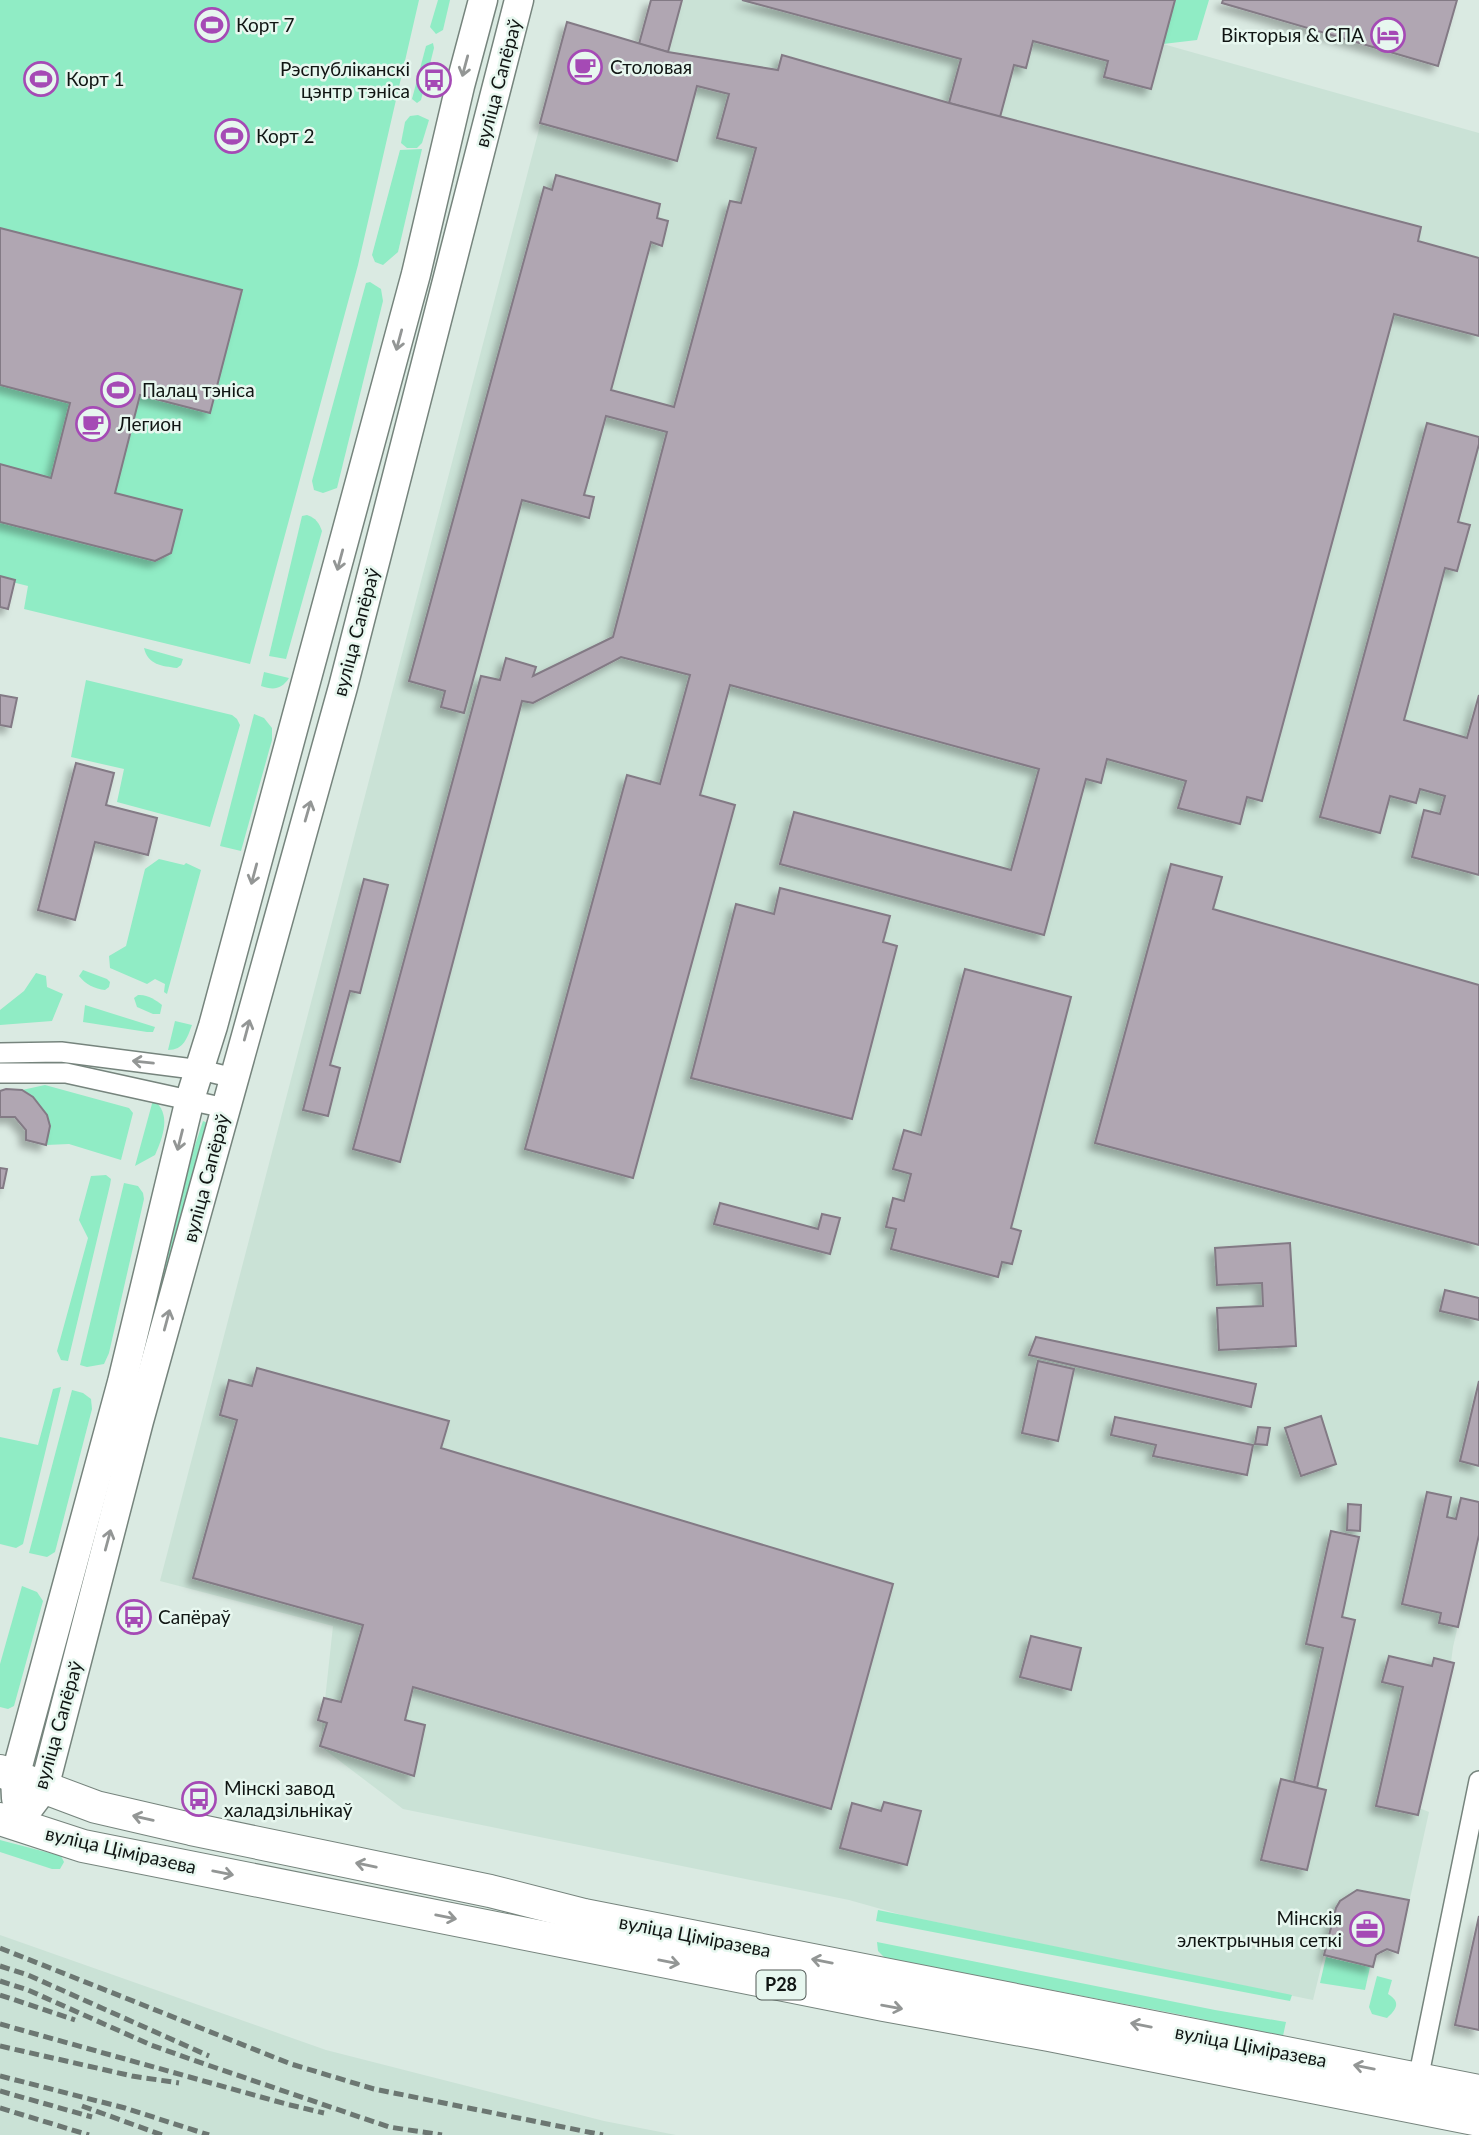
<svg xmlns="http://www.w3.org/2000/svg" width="1479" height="2135" font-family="Lato,sans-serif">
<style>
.built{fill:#cae2d6}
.green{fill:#90ecc5}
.building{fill:#b0a6b2;stroke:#837a85;stroke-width:2;filter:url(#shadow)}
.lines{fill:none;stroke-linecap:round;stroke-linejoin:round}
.minor-casing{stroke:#76847d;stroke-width:22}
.secondary-casing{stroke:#76847d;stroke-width:31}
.primary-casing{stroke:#76847d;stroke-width:34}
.minor{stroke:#fff;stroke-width:19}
.secondary{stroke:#fff;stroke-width:28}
.primary{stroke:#fff;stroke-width:32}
.rail{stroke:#6c7772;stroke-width:5;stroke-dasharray:10 5;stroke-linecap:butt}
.oneway{stroke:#939695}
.labels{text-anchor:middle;stroke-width:5;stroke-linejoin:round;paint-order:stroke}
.shield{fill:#e7f7ef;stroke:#505955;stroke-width:2}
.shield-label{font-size:18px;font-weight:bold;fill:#101513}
.poi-label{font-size:19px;fill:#101513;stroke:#e7f7ef;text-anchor:start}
.street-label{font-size:19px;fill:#101513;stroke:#e7f7ef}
</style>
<defs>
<filter id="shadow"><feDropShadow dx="-6" dy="6" stdDeviation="3.5" flood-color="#0004"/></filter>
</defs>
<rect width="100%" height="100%" fill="#daeae2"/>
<g class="built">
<path d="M651,0H1175L1163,44L1479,133V1535L1453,1647L1451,1662L1454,1663L1419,1808L1429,1812L1398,1953L1387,1949L1381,1952L1376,1955L1373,1967L1324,1955L1313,2000L906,1916L849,1900L403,1809L320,1746L333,1626L160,1581L567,22L639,44Z"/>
<path d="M0,1935L326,2050L604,2121L676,2135H0Z"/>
</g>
<g class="green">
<path d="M0,0H419L358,265L250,664L24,609L28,586L0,579Z"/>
<path d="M438,0H450L443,30L436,34L430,27Z"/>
<path d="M1175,0H1209L1197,40L1163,44Z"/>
<path d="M433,43L434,48L421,100L417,103L412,99L426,46Z"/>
<path d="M418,115L429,120L422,143L417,148H407L401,143L405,122L410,116Z"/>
<path d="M422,149L398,252L383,265L375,262L372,255L400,150Z"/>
<path d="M370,282L381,289L383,301L337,488L323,493L314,490L312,481L366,283Z"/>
<path d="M307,515C316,518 319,523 322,531L286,659L269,656L302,516Z"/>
<path d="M144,648L183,659L181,665L177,668C162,666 148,665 144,648Z"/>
<path d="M264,672L289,678C281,690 273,690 261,686Z"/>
<path d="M86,680L232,715L237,719L240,725L210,827L117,802L124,769L71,757Z"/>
<path d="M254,714L264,718L272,728V740L241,851L220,846Z"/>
<path d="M159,859L184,865L186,863L201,870L167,994L164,992L165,984L155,979L147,984L110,968L109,956L126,946L145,869Z"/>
<path d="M83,970L107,979L110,982L109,987L105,990C95,989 85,984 79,976Z"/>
<path d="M36,973L46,976L47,987L63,994L52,1021L0,1025V1010L24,991Z"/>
<path d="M138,995C147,994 156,1000 162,1005L160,1014H153L137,1007L134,998Z"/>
<path d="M85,1005L155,1027L153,1032H147L83,1022Z"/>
<path d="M175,1021L192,1025C187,1038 184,1050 168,1050Z"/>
<path d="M45,1085L129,1108L133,1113L121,1160L69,1144L46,1145C51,1118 46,1106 22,1090Z"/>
<path d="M153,1100C172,1113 163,1137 155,1155L135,1166Z"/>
<path d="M203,1121L210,1124L51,1717L46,1718L183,1182Z"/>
<path d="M106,1175L111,1179L110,1185L68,1361L61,1360L57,1351L88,1238L79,1220L91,1176Z"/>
<path d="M124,1183L138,1186L143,1193L144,1199L109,1353L104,1364L87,1367L80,1365Z"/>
<path d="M61,1387L23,1544L16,1548L0,1544V1437L38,1445L53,1389Z"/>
<path d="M72,1390L83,1393L91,1399L92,1409L55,1552L47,1557L29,1553Z"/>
<path d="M22,1586L37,1592L43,1601L14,1706L8,1709L0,1707V1664Z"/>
<path d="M0,1840L61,1856L64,1862L60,1869H52L0,1852Z"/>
<path d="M878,1910L1292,1995L1290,2001L876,1921Z"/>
<path d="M877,1942L1215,2010L1286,2022L1283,2036L1172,2013L914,1964L884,1957L878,1951Z"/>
<path d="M1326,1957L1370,1967L1365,1990L1320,1983Z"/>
<path d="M1377,1976L1392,1980L1388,1994C1401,2002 1397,2009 1387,2018L1372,2014L1369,2007Z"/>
</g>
<g class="building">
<path d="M651,0H682L668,52L639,44Z"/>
<path d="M742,0H1175L1151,89L1104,77L1108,61L1033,41L1026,68L1014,65L1000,117L949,103L961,59Z"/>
<path d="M1223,0H1457L1438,66L1222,3Z"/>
<path d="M567,22L668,52L778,70L782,55L949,103L1421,227L1418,241L1479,258V336L1394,314L1262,801L1247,797L1240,824L1178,808L1186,781L1107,759L1101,783L1086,779L1044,935L780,864L794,812L1011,870L1039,769L730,685L700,795L735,805L633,1178L525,1149L627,775L660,784L690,675L621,657L533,703L522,701L400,1162L353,1149L481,676L500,680L506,658L536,667L533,676L613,637L667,432L606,416L584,495L594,497L589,518L522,500L464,713L441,707L445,691L409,681L544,187L552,190L556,175L660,204L657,218L668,221L662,246L651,242L611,390L674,407L730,201L741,203L756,148L717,138L729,94L697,86L677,161L540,123Z"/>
<path d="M0,228L242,290L210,413L140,395L115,493L182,510L171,553L155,561L0,522V464L51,478L70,403L0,385Z"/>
<path d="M1427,423L1479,437V444L1458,522L1470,525L1457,571L1445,568L1404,720L1467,738L1479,695V875L1412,857L1424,810L1440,814L1445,796L1420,789L1416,803L1390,796L1380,833L1320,817Z"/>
<path d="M0,576L15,580L8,609L0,607Z"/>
<path d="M0,695L17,698L11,727L0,725Z"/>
<path d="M76,763L114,773L106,805L157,818L148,855L95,842L75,920L38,910Z"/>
<path d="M1171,864L1222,877L1213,909L1479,985V1245L1095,1143Z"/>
<path d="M364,879L388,885L360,993L350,991L330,1065L340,1068L328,1116L303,1110Z"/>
<path d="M780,888L890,916L883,942L897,946L852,1119L691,1078L736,904L774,914Z"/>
<path d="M965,969L1071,997L1011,1228L1021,1231L1012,1264L1002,1262L998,1277L891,1249L896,1229L886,1227L893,1198L904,1201L911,1174L893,1169L904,1130L921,1135Z"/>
<path d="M6,1089L22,1090L33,1097L47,1115L50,1126L46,1145L26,1140V1130L15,1117H0V1091Z"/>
<path d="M0,1168L7,1169L3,1188H0Z"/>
<path d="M720,1203L818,1229L822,1214L840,1218L830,1254L714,1224Z"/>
<path d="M1290,1243L1296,1346L1219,1350L1217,1308L1263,1306L1262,1283L1217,1285L1215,1248Z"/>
<path d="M1445,1290L1479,1298V1320L1440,1311Z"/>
<path d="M1036,1337L1256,1384L1251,1407L1029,1355Z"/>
<path d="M1038,1361L1074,1369L1058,1441L1022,1433Z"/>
<path d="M257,1368L449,1421L441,1448L893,1584L831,1809L413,1687L405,1720L425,1725L414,1776L320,1746L327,1723L318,1720L324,1698L341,1702L363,1625L193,1578L237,1420L220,1415L229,1380L252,1386Z"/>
<path d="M1479,1381V1466L1460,1461Z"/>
<path d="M1321,1416L1336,1464L1301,1476L1285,1428Z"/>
<path d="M1115,1417L1253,1445L1247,1475L1153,1456L1156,1445L1111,1435Z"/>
<path d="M1258,1427L1270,1428L1267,1445L1255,1444Z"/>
<path d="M1427,1492L1451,1497L1447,1517L1456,1519L1461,1498L1479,1502V1535L1458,1627L1439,1623L1441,1613L1402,1604Z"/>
<path d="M1348,1504L1361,1505L1360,1531L1347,1530Z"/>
<path d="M1331,1531L1359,1537L1342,1617L1355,1620L1317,1788L1294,1782L1323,1648L1306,1644Z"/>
<path d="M1031,1636L1081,1648L1071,1690L1020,1677Z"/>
<path d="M1389,1656L1432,1666L1434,1658L1454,1663L1418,1815L1376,1806L1403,1687L1382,1682Z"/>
<path d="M1281,1779L1326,1790L1307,1870L1261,1860Z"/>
<path d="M884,1802L921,1811L907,1865L840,1848L852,1803L881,1811Z"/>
<path d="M1357,1890L1409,1900L1398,1953L1387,1949L1381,1952L1376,1955L1373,1967L1324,1955L1336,1908L1340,1901Z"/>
<path d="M1479,1916V2030L1455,2025Z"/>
</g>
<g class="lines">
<g class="minor-casing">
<g id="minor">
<path d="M0,1053L61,1052L201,1070L234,1078"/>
<path d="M0,1073H66L225,1108"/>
<path d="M1416,2089L1479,1781"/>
</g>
</g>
<g class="secondary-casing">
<g id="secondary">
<path d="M16,1798L15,1777L122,1382L190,1099L213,1026L416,274L460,86L483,0"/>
<path d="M16,1825L44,1788L139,1421L343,687L519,0"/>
</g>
</g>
<g class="primary-casing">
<g id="primary">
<path d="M0,1771L96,1807L191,1829L490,1891L584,1915L1479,2091"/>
<path d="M0,1819L83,1846L884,2005L1049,2035L1479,2120"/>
</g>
</g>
<use href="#minor" class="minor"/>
<use href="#secondary" class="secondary"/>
<use href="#primary" class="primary"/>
<g class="rail">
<path d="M0,1948L291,2064L374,2089L603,2135"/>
<path d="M0,1966L28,1975L209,2056"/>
<path d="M0,1981L28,1990L151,2045L193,2060L389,2127L442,2135"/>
<path d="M0,1995L75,2020"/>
<path d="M0,2024L286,2104L324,2113"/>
<path d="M0,2046L132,2076L179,2083"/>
<path d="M0,2076L125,2108L209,2135"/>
<path d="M0,2091L92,2117"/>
<path d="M82,2106L162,2135"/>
<path d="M0,2108L89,2135"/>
</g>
</g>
<defs><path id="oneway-shaft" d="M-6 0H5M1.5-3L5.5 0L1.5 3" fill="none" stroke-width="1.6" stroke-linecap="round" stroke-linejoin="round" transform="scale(1.75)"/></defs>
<g class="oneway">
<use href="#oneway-shaft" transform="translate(465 66) rotate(105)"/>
<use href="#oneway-shaft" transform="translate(399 340) rotate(105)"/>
<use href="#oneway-shaft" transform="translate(340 560) rotate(105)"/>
<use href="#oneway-shaft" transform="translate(308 811) rotate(-74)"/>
<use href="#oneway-shaft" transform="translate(254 874) rotate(105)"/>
<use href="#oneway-shaft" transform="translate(247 1030) rotate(-75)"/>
<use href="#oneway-shaft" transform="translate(143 1062) rotate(-174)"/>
<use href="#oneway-shaft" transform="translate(180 1140) rotate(104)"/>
<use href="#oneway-shaft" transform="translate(167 1320) rotate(-75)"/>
<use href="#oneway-shaft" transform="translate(108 1540) rotate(-75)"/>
<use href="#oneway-shaft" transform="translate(143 1818) rotate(-167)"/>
<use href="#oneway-shaft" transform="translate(366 1865) rotate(-168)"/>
<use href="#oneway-shaft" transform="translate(223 1873) rotate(11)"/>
<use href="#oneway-shaft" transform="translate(446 1917) rotate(11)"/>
<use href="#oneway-shaft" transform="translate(822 1961) rotate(-169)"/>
<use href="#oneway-shaft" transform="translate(669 1962) rotate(11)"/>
<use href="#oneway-shaft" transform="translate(892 2007) rotate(10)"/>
<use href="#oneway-shaft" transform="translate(1141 2025) rotate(-169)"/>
<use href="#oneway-shaft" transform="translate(1364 2067) rotate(-169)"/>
</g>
<defs>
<g id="stadium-ring" transform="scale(1.75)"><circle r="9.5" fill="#e7f7ef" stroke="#a54ab5" stroke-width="1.5"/><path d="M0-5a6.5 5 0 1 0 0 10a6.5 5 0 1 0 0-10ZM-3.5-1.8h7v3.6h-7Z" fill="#a54ab5"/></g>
<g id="hotel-ring" transform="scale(1.75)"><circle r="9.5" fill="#e7f7ef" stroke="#a54ab5" stroke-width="1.5"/><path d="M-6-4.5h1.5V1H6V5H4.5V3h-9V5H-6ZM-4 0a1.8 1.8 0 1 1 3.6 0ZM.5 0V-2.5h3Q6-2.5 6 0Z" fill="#a54ab5"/></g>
<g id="cafe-ring" transform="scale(1.75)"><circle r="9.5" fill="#e7f7ef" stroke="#a54ab5" stroke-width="1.5"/><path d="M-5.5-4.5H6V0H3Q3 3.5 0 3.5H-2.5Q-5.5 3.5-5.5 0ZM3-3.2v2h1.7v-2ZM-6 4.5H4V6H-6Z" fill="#a54ab5"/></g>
<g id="bus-ring" transform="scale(1.75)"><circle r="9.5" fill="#e7f7ef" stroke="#a54ab5" stroke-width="1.5"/><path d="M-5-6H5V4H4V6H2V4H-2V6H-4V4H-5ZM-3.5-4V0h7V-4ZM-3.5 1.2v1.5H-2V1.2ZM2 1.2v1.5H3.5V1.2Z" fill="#a54ab5"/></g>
<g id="office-ring" transform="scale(1.75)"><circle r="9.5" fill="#e7f7ef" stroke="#a54ab5" stroke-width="1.5"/><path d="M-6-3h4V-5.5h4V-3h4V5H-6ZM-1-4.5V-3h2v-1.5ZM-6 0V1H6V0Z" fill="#a54ab5"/></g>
</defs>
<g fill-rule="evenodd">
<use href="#stadium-ring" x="212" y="25"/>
<use href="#hotel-ring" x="1388" y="35"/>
<use href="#cafe-ring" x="585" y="67"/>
<use href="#stadium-ring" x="41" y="79"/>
<use href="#bus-ring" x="434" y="80"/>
<use href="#stadium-ring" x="232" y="136"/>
<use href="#stadium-ring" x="118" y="390"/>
<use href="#cafe-ring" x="93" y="424"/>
<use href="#bus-ring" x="134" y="1617"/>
<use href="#bus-ring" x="199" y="1799"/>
<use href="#office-ring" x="1367" y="1929"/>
</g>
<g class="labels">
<rect class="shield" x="756.5" y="1970.5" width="49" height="29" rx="5"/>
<g class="shield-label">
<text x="781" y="1991">Р28</text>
</g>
<g class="poi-label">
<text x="236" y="32">Корт 7</text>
<text x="1364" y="42" text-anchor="end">Вікторыя &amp; СПА</text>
<text x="610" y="74">Столовая</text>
<text x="410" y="76" text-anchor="end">Рэспубліканскі<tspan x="410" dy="22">цэнтр тэніса</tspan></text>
<text x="66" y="86">Корт 1</text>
<text x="256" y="143">Корт 2</text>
<text x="142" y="397">Палац тэніса</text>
<text x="118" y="431">Легион</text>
<text x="158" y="1624">Сапёраў</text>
<text x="224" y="1795">Мінскі завод<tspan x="224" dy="22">халадзільнікаў</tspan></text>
<text x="1342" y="1925" text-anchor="end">Мінскія<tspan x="1342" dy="22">электрычныя сеткі</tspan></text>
</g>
<g class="street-label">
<text transform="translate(498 83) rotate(-75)" y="7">вуліца Сапёраў</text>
<text transform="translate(356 632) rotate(-75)" y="7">вуліца Сапёраў</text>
<text transform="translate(206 1178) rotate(-75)" y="7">вуліца Сапёраў</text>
<text transform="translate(58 1725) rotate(-74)" y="7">вуліца Сапёраў</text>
<text transform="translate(121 1850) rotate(13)" y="7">вуліца Ціміразева</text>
<text transform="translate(695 1936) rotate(11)" y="7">вуліца Ціміразева</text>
<text transform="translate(1251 2046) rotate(11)" y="7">вуліца Ціміразева</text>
</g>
</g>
</svg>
